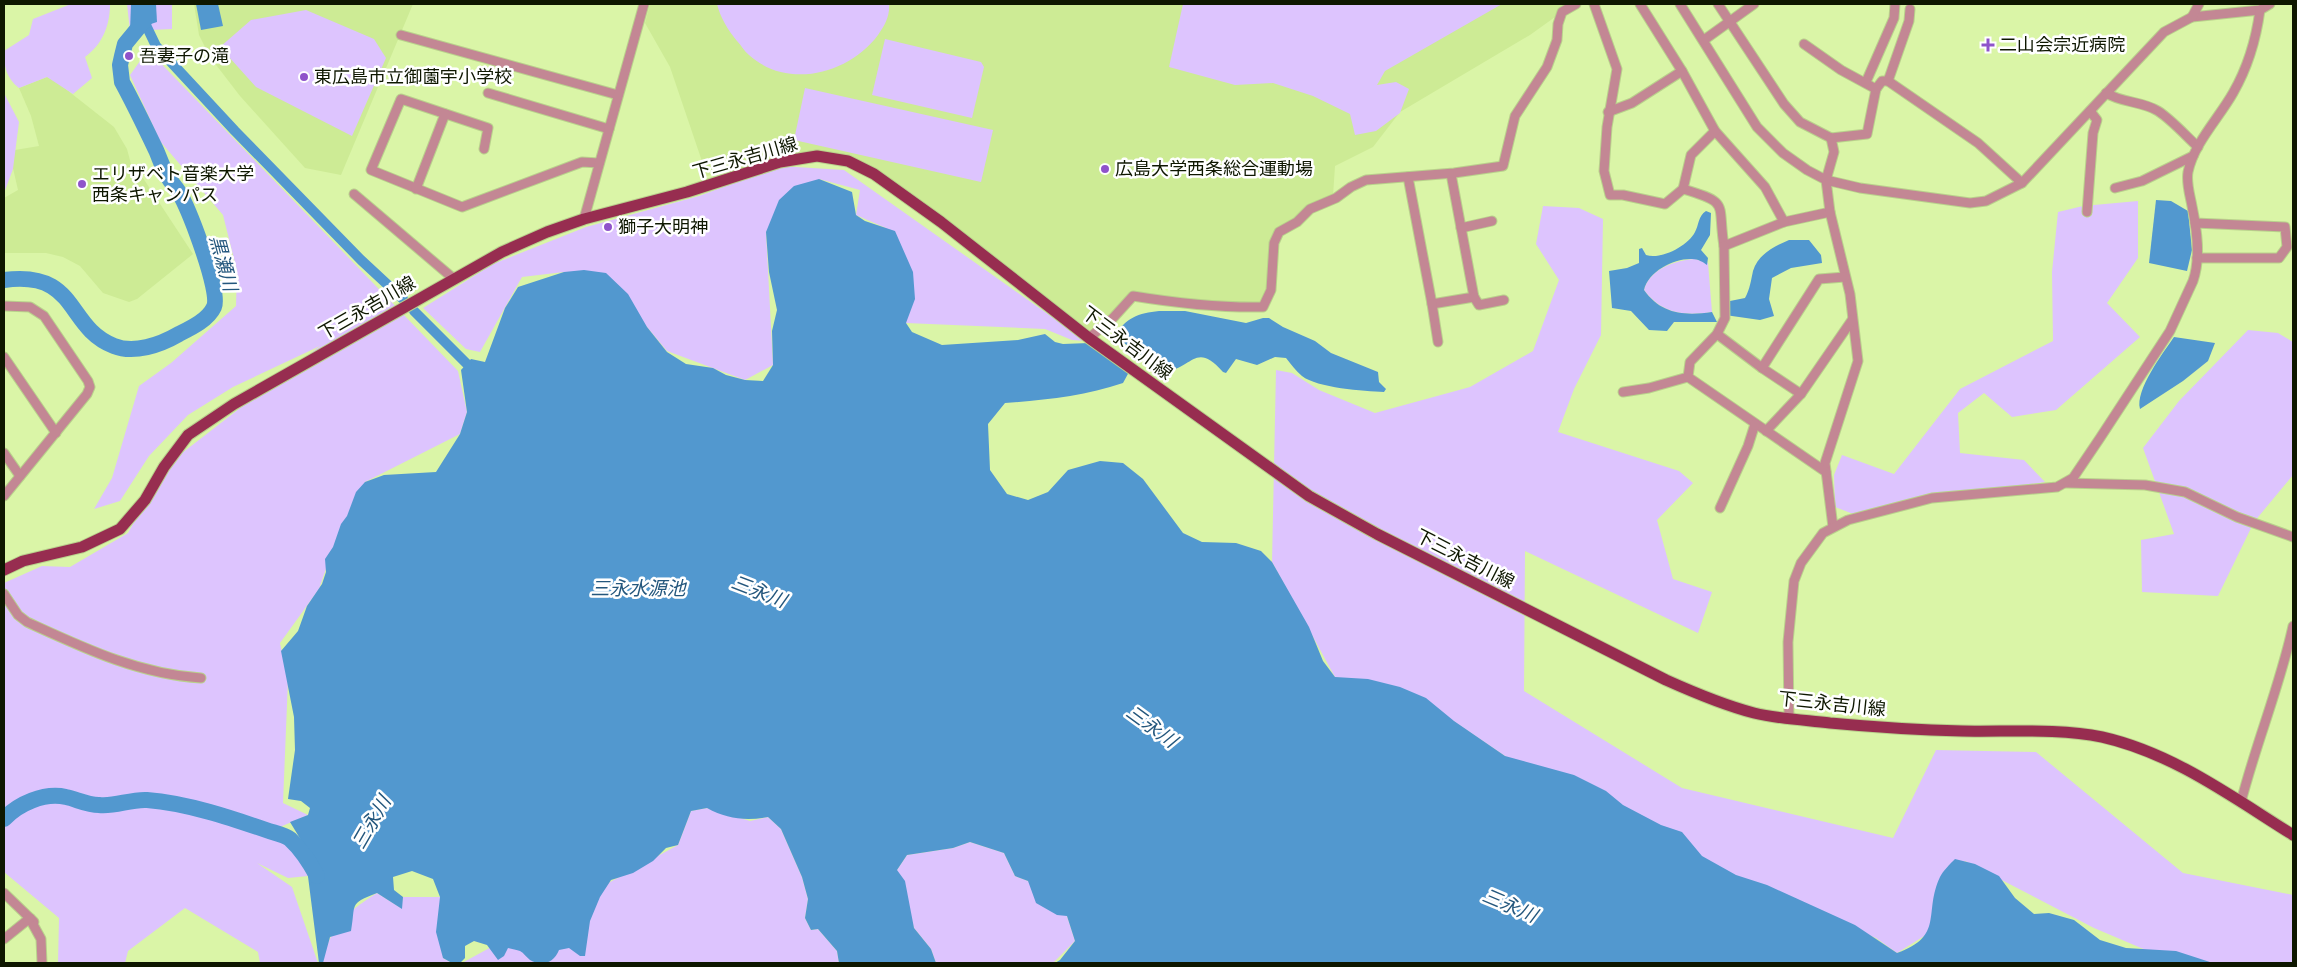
<svg xmlns="http://www.w3.org/2000/svg" width="2297" height="967" font-family="Figtree,'Noto Sans JP',sans-serif">
<style>
.built{fill:#cdeb95}
.green{fill:#ddc4fe}
.water{fill:#5298cf}
.lines{fill:none;stroke-linecap:round;stroke-linejoin:round}
.canal{stroke:#5298cf;stroke-width:10}
.river{stroke:#5298cf;stroke-width:16}
.minor-casing{stroke:#b9d18c;stroke-width:11}
.major-casing{stroke:#b9d18c;stroke-width:13}
.minor{stroke:#c38794;stroke-width:9}
.major{stroke:#972d50;stroke-width:11}
.poi-dot{fill:#8f53ca;stroke:#fff;stroke-width:2}
.labels{text-anchor:middle;stroke-width:5;stroke-linejoin:round;paint-order:stroke}
.poi-label{font-size:18px;fill:#0e1700;stroke:#fff;text-anchor:start}
.street-label{font-size:18px;fill:#0e1700;stroke:#fff}
.water-label{font-size:19px;font-style:italic;fill:#24577d;stroke:#fff}
</style>
<rect width="100%" height="100%" fill="#daf5a7"/>
<g class="built">
<path d="M194,4H413L341,175L305,168L240,96L210,57L199,35Z"/>
<path d="M650,4H1568L1562,12L1530,35L1400,112L1373,147L1335,166L1333,196L1320,199L1309,206L1296,219L1275,230L1266,291L1259,303L1242,304L1173,300L1132,293L1111,315L1089,330L918,200L822,152L809,151L768,158L707,176L670,67L645,23Z"/>
<path d="M47,77L53,79L114,127L127,149L132,168L143,178L193,254L137,299L129,302L103,293L80,266L63,257L46,253H4V198L18,190L9,151L39,146L31,116L19,88Z"/>
</g>
<g class="green">
<path d="M71,4H110C110,25 103,44 85,57L92,78L73,94L47,77L19,88C6,78 4,66 4,51L29,35L33,19Z"/>
<path d="M127,4H172V29L130,31Z"/>
<path d="M717,4H889C890,16 885,25 878,35C849,74 788,90 749,55C744,51 741,45 737,41C728,30 720,17 717,4Z"/>
<path d="M1183,4H1502L1385,71L1377,85L1396,82L1409,89L1400,113L1376,131L1355,135L1350,114L1313,96L1273,83L1235,85L1169,67Z"/>
<path d="M306,10L374,39L386,58L352,136L256,87L220,47L251,20Z"/>
<path d="M885,39L981,62L984,67L972,118L872,95Z"/>
<path d="M148,50L458,371L467,412L460,434L365,482L337,537L319,589L280,643L288,680L283,803L308,815L280,827L308,876L288,878L257,863L292,887L318,963H260L258,952L185,908L128,951L125,963H58L59,918L4,872V583L42,566L70,567L128,533L164,467L320,346L233,387L188,415L149,456L120,501L94,509L112,478L139,386L171,363L236,306L237,271L223,215L160,141L130,75Z"/>
<path d="M805,88L993,130L981,182L794,140Z"/>
<path d="M4,93L19,122L13,169L4,193Z"/>
<path d="M780,166L844,170L1086,341L1072,340L1045,329L906,323L886,228L856,215L860,190L819,179L766,232L773,365L745,380L667,351L647,327L564,272L522,277L480,352L466,349L423,308L493,264L586,227L699,196Z"/>
<path d="M2138,201V258L2107,303L2140,337L2056,410L2012,417L1984,393L1958,413L1960,453L2024,460L2045,482L1963,494L1861,517L1835,507L1834,475L1842,455L1894,474L1960,389L2053,341L2052,272L2058,212L2083,206Z"/>
<path d="M1543,206L1579,208L1603,219L1601,335L1574,389L1558,432L1679,471L1693,483L1657,520L1673,579L1712,592L1698,633L1525,551L1524,691L1682,788L1893,838L1936,750L2036,752L2183,873L2293,895V963H2187L2167,959L2094,928L1965,861L1929,933L1897,953L1876,938L1675,855L1505,756L1409,691L1335,677L1272,562L1276,370L1292,373L1319,390L1375,413L1470,387L1533,351L1559,280L1536,244Z"/>
<path d="M1695,259L1708,263L1712,312C1684,316 1662,314 1644,290C1649,269 1676,260 1695,259Z"/>
<path d="M2248,330L2278,333L2293,342V475L2254,522L2218,596L2142,592L2141,540L2174,534L2143,448L2179,401Z"/>
<path d="M707,808L750,821L768,817L781,829L802,877L808,899L805,918L811,930L818,929L837,951L839,963H462L678,845L691,811Z"/>
<path d="M970,842L1004,853L1015,876L1028,881L1067,916L1075,941L1053,963H936L931,949L914,928L897,870L907,855L953,848Z"/>
<path d="M377,893L401,908L403,897H440L443,958L452,963H320C333,926 344,914 377,893Z"/>
</g>
<g class="water">
<path d="M131,4H156L157,22L130,31Z"/>
<path d="M196,4H218L223,26L201,30Z"/>
<path d="M819,179L852,192L856,215L865,221L895,231L913,272L915,299L906,323L912,332L942,345L1018,340L1045,334L1055,342L1063,344L1089,343L1129,372L1123,383C1085,396 1045,400 1005,403L988,424L990,470L1007,494L1028,500L1048,492L1068,470L1100,461L1123,463L1143,479L1183,533L1202,542L1236,543L1261,551L1272,562L1309,627L1323,661L1335,677L1368,679L1400,687L1426,698L1454,721L1505,756L1574,775L1606,791L1623,805L1661,825L1682,832L1702,856L1736,875L1767,885L1855,925L1897,953C1945,936 1923,913 1940,877C1943,871 1950,864 1955,859L1975,864L1999,876L2015,898L2034,914L2049,913L2074,920L2100,940L2126,948L2176,951L2213,963H1055L1060,960L1075,941L1067,916L1057,915L1036,903L1028,881L1015,876L1004,853L970,842L953,848L907,855L897,870L905,881L914,928L931,949L936,963H839L837,951L818,929L811,930L805,918L808,899L802,877L781,829L768,817C746,821 727,819 707,808L691,811L678,845L666,848L653,861L633,873L611,880L600,897L590,921L585,956H580L569,948L559,950C554,963 542,967 530,960C526,957 524,953 520,951C517,950 512,949 508,948L504,956L498,960L487,945L474,941L465,946V958L460,963H452L443,958L436,932L440,897L433,879L412,871L393,877L394,890L403,897L402,909L377,893C348,904 356,904 351,931L330,937L323,963H319L304,845L290,822L308,815L310,808L301,801L288,799L295,750L294,717L281,651L298,631L307,606L322,584L326,572L325,559L333,547L341,524L347,516L356,492L365,482L384,475L436,472L460,434L467,412L461,370L471,359L485,362L505,308L518,287L564,272L584,270L606,273L628,294L647,327L667,352L686,364L713,368L726,375L745,380L763,381L773,365L772,331L777,310L769,272L766,232L779,200L794,186Z"/>
<path d="M2156,200L2171,201L2188,211L2192,250L2187,271L2149,263Z"/>
<path d="M1706,211L1711,213L1710,235L1701,250L1708,258L1707,265C1703,262 1698,259 1692,259C1675,258 1648,271 1644,290C1661,314 1684,316 1712,312L1717,322H1674L1667,331L1649,330L1631,311L1612,308L1609,271L1627,268L1639,263V249L1642,248L1646,255C1661,260 1688,246 1695,232C1699,225 1698,216 1706,211Z"/>
<path d="M1789,240H1809L1821,255L1822,263L1791,268L1772,278L1769,299L1774,316L1760,320L1725,315L1730,301L1745,298C1750,289 1751,280 1753,271C1758,254 1775,246 1789,240Z"/>
<path d="M1159,311H1185L1246,323L1263,318H1269L1283,327L1315,341L1331,353L1378,372L1379,382L1386,389L1384,392C1364,391 1317,388 1302,376C1296,371 1291,364 1286,358L1275,357L1257,365L1236,359L1226,373L1223,372C1195,340 1192,370 1165,371L1115,337C1124,318 1139,313 1159,311Z"/>
<path d="M2174,337L2215,343L2208,361L2183,381L2140,409C2135,390 2163,353 2174,337Z"/>
</g>
<g class="lines">
<g class="canal">
<path d="M144,21L156,46L235,131L361,260L403,299"/>
<path d="M414,311L467,364"/>
</g>
<g class="river">
<path d="M4,280C79,270 65,327 114,346C134,354 160,345 179,334C191,328 208,320 214,307C221,292 190,213 181,196C178,189 172,184 168,177C163,169 160,159 156,150C145,127 134,104 122,82L120,65L122,56L125,44L144,21V4"/>
<path d="M4,819C18,804 44,792 66,797C76,799 87,805 99,805C115,807 130,799 147,800C187,803 231,818 269,831C275,833 285,835 290,839C301,849 310,863 317,876"/>
</g>
<g class="minor-casing">
<g id="minor">
<path d="M1594,4L1617,69L1607,127L1604,171L1610,195H1623L1665,204L1683,189C1731,203 1717,203 1724,246L1784,222L1830,212"/>
<path d="M1640,4L1682,71L1715,131L1765,187L1784,222"/>
<path d="M1680,4L1757,127L1783,153L1807,170L1826,180L1860,188L1970,203L1986,201L2022,183L2164,32L2192,17L2260,10L2270,4"/>
<path d="M1718,4L1784,104L1800,122L1831,138L1867,134L1876,89"/>
<path d="M2192,17L2199,4"/>
<path d="M401,35L618,95"/>
<path d="M1704,40L1754,4"/>
<path d="M1804,44L1841,70L1876,89L1882,81H1888L1978,143L2022,183"/>
<path d="M1888,81L1909,21L1910,9"/>
<path d="M1866,82L1894,18L1895,4"/>
<path d="M488,93L609,129"/>
<path d="M2106,93C2122,103 2142,101 2158,111C2172,120 2186,136 2198,147"/>
<path d="M1608,112L1632,103L1682,71"/>
<path d="M1831,138L1834,152L1826,180L1830,212L1850,294L1858,361L1825,463L1833,527"/>
<path d="M484,149L488,128L401,99L371,170L462,207L582,162L599,163"/>
<path d="M1408,177L1432,304L1474,297L1451,174"/>
<path d="M2115,188L2142,181L2193,156"/>
<path d="M416,189L445,114"/>
<path d="M1683,189L1691,155L1715,131"/>
<path d="M354,194L454,279"/>
<path d="M2087,212L2093,133L2097,120L2090,111"/>
<path d="M584,219L644,4"/>
<path d="M2195,223L2285,227L2287,247L2279,258H2197"/>
<path d="M1461,228L1492,221"/>
<path d="M1474,297L1479,305L1504,300"/>
<path d="M1432,304L1438,342"/>
<path d="M4,306L30,307L44,316L88,381L90,387L87,394L4,496"/>
<path d="M1717,334L1725,318L1724,246"/>
<path d="M1089,338L1113,318L1133,296C1176,303 1219,308 1263,307L1271,290L1274,243L1279,232L1297,222L1310,209L1336,198L1351,187L1366,180L1454,173L1503,166L1515,116L1547,67L1557,40L1558,24L1562,12L1576,4"/>
<path d="M4,357L56,433"/>
<path d="M1762,368L1801,394"/>
<path d="M1623,392L1649,388L1688,377"/>
<path d="M1766,431L1801,394L1852,320"/>
<path d="M4,453L20,476"/>
<path d="M1826,472L1688,377L1690,362L1717,334L1762,368L1819,279L1845,277"/>
<path d="M2066,483L2145,485L2185,492L2237,517L2293,537"/>
<path d="M1720,508L1748,446L1755,424"/>
<path d="M4,594L18,615L27,622C84,648 138,674 201,678"/>
<path d="M1789,719L1788,642L1794,581L1801,563L1823,533L1848,520L1932,498L2057,487L2073,478L2100,438L2170,331L2193,281C2201,258 2197,230 2192,206C2190,195 2186,183 2188,172C2194,143 2219,118 2233,93C2248,67 2256,40 2260,10"/>
<path d="M2241,802C2256,743 2280,686 2293,626"/>
<path d="M4,893L34,922L30,918"/>
<path d="M30,919L41,939L42,963"/>
<path d="M4,939L30,918"/>
</g>
</g>
<g class="major-casing">
<path id="major" d="M4,570L23,561L82,547L120,529L145,500L164,467L188,435L234,404L502,252L547,232L584,219L687,192L780,162L817,156L848,161L874,174L941,222L1089,338L1309,496L1377,534L1666,680C1695,693 1723,705 1754,713C1779,719 1804,720 1830,723C1873,727 1918,730 1962,731C2006,732 2059,728 2102,737C2173,753 2232,797 2293,835"/>
</g>
<use href="#minor" class="minor"/>
<use href="#major" class="major"/>
</g>
<g class="poi-dot">
<path d="M1985.5 37.5h5v5h5v5h-5v5h-5v-5h-5v-5h5z"/>
<circle cx="129" cy="56" r="5"/>
<circle cx="304" cy="77" r="5"/>
<circle cx="1105" cy="169" r="5"/>
<circle cx="82" cy="184" r="5"/>
<circle cx="608" cy="227" r="5"/>
</g>
<g class="labels">
<g class="poi-label">
<text x="1999" y="51">二山会宗近病院</text>
<text x="139" y="62">吾妻子の滝</text>
<text x="314" y="83">東広島市立御薗宇小学校</text>
<text x="1115" y="175">広島大学西条総合運動場</text>
<text x="92" y="180">エリザベト音楽大学<tspan x="92" dy="21">西条キャンパス</tspan></text>
<text x="618" y="233">獅子大明神</text>
</g>
<g class="street-label">
<text transform="translate(745 158) rotate(-16)" y="6">下三永吉川線</text>
<text transform="translate(367 308) rotate(-30)" y="6">下三永吉川線</text>
<text transform="translate(1127 343) rotate(37)" y="6">下三永吉川線</text>
<text transform="translate(1465 559) rotate(27)" y="6">下三永吉川線</text>
<text transform="translate(1832 704) rotate(6)" y="6">下三永吉川線</text>
</g>
<g class="water-label">
<text transform="translate(224 263) rotate(75)" y="7">黒瀬川</text>
<text x="638" y="595">三永水源池</text>
<text transform="translate(759 591) rotate(21)" y="7">三永川</text>
<text transform="translate(1152 726) rotate(36)" y="7">三永川</text>
<text transform="translate(371 822) rotate(-60)" y="7">三永川</text>
<text transform="translate(1510 905) rotate(23)" y="7">三永川</text>
</g>
</g>
<rect width="2297" height="967" fill="none" stroke="#0e1700" stroke-width="10"/>
</svg>
